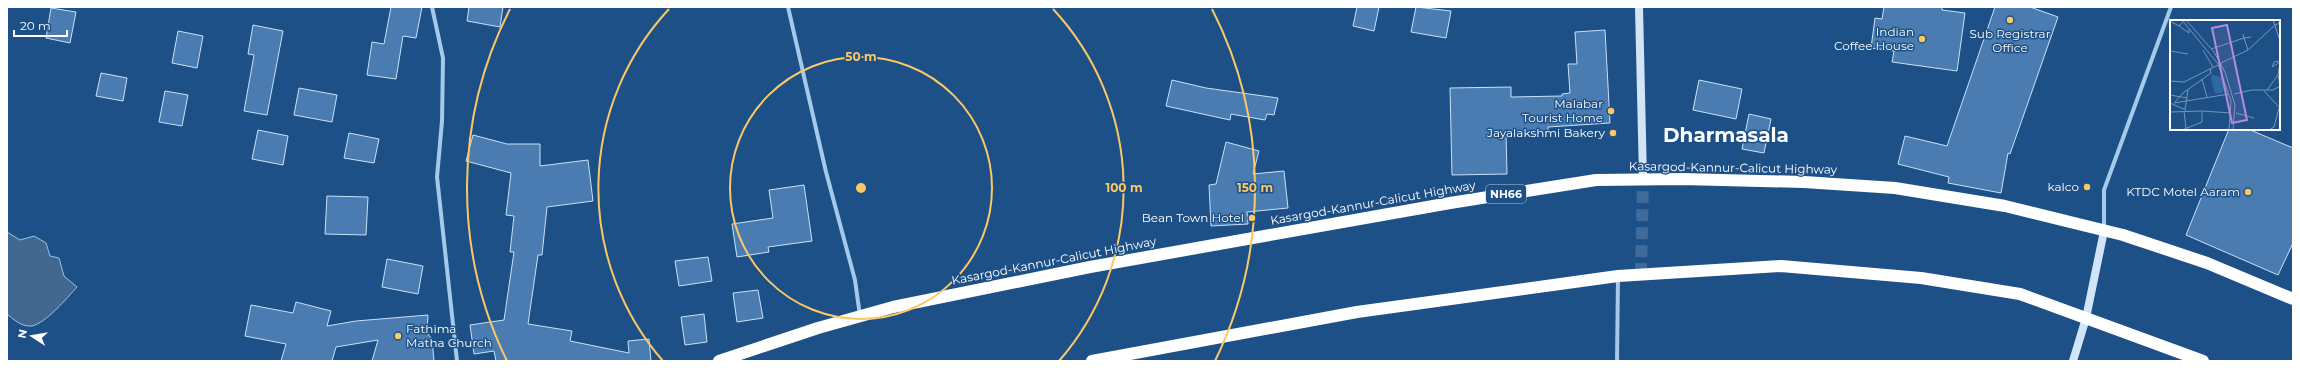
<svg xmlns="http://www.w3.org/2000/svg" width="2300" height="368" font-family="Montserrat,sans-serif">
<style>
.water{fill:#42688f;stroke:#99c3ed}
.building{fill:#4a7cb2;stroke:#cae1f8}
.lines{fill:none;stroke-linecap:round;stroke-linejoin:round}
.highway-tunnel{stroke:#3f6a99;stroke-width:12;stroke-dasharray:12 6;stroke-linecap:butt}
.street{stroke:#a5c8eb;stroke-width:4}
.secondary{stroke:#d1e4f8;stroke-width:8}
.highway{stroke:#fff;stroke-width:12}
.ring{fill:none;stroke:#fbc863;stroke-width:2}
.poi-dot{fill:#fbc863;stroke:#1d5087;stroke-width:1.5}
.labels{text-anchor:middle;stroke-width:3;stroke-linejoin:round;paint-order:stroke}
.shield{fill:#1d5087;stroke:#bbcadb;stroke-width:1}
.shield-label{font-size:11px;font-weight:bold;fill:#fff}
.poi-label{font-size:12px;fill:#fff;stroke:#1d5087;text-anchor:end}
.street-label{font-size:12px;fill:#fff;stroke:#1d5087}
.town-label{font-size:20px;font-weight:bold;fill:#fff;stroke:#1d5087}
.inset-road{fill:none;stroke:#7796b7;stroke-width:1}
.view{fill:#b68bdc;fill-opacity:0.15;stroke:#b68bdc;stroke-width:2}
.inset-edge{fill:none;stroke:#fff;stroke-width:2}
.centre{fill:#fbc863;stroke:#1d5087;stroke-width:2}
.ring-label{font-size:12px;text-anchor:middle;font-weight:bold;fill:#fbc863;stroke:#1d5087;stroke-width:3;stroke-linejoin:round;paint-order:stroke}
</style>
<rect width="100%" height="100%" fill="#1d5087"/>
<path class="water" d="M7,232L20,240L34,236L46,243L50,256L59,258L64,276L77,287C67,298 46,323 32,326C22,327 14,320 7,314Z"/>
<g class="building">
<path d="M391,7H422L416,38L403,36L396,79L367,75L372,42L384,44Z"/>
<path d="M469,7H503L500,27L467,21Z"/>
<path d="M1357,7H1379L1374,31L1353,26Z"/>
<path d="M1416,7L1451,11L1446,38L1411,32Z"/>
<path d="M1884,7H1942V10L1965,13L1957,71L1892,62L1894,51L1871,48L1875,18L1882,19Z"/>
<path d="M1995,7H2030L2058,17L2010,154L2008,153L2001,193L1948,183L1949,177L1898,164L1905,136L1947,146Z"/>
<path d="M51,8L76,12L70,43L46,38Z"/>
<path d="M253,25L283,31L267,115L244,111L254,55L248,54Z"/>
<path d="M1605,30L1610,123L1548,127V132L1506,133L1507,174L1452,175L1450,88L1511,87V97L1562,96V94L1570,93L1568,64H1577L1575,32Z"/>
<path d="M178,31L203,36L197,68L172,63Z"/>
<path d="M101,73L127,78L123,101L96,96Z"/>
<path d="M1172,80L1206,88L1278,98L1274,115L1267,114L1265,120L1231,114L1230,120L1166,106Z"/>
<path d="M1699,80L1742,89L1736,119L1693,110Z"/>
<path d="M299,88L337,95L332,122L294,115Z"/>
<path d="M165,91L188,95L182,126L159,122Z"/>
<path d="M1749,114L1771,119L1764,153L1742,149Z"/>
<path d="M2229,129H2248L2293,148V243L2278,275L2186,235Z"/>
<path d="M258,130L288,136L283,165L252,159Z"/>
<path d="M349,133L379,139L374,163L344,158Z"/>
<path d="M473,135L507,144H540V166L588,160L593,201L547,207L542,255H538L528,324L572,331L570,341L629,353L628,341L649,339L651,361H496L494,351L474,354L470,325L504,320L514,252H510L514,216L506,215L511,173L466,161Z"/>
<path d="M1226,142L1259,151L1253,174L1284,171L1288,208L1247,212L1248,224L1211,226L1209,185L1216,184Z"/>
<path d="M804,185L812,241L768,247L769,252L737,257L732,224L773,218L769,190Z"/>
<path d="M327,196L368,197L366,235L325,234Z"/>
<path d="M708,257L712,281L679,286L675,261Z"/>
<path d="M387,259L423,266L418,294L382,287Z"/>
<path d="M758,290L763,318L737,322L733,293Z"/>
<path d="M296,302L331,311L327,326L356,321L428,315L427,333L432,339L434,361H372L378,340L336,347L332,361H281L286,344L245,336L251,305L293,313Z"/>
<path d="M704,314L707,342L685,345L681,317Z"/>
</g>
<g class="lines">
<path class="highway-tunnel" d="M1641,275L1643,179"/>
<g class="street">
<path d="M432,7L443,58L442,121L437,177L457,361"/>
<path d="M788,7L826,172L855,280L860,316"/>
<path d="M2104,228V190L2171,7"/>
<path d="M1617,361L1618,277"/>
</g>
<g class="secondary">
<path d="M1639,7L1643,179"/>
<path d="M2073,361L2086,318L2104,231"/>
</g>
<g class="highway">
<path d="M719,361L818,328L893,307L1090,267L1450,203L1596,180L1682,179L1804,182L1895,188L2005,206L2123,235L2207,263L2293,299"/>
<path d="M1092,361L1357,312L1618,276L1781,266L1921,278L2020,294L2203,361"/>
</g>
</g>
<g class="ring">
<circle cx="861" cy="188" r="131"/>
<path d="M663 361A263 263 0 0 1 669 9M1053 9A263 263 0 0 1 1059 361"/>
<path d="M507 361A394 394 0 0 1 510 9M1212 9A394 394 0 0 1 1215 361"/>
</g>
<g class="poi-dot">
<circle cx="2010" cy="20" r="4"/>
<circle cx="1922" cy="39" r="4"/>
<circle cx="1611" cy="111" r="4"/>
<circle cx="1613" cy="133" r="4"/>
<circle cx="2087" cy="187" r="4"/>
<circle cx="2248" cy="192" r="4"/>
<circle cx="1252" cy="218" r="4"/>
<circle cx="398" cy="336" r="4"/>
</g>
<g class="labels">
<rect class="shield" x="1486" y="185" width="40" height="18" rx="3"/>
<g class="shield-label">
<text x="1506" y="198">NH66</text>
</g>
<g class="poi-label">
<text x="1914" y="36">Indian<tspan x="1914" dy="14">Coffee House</tspan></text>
<text x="2010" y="38" text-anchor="middle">Sub Registrar<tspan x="2010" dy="14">Office</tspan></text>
<text x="1603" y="108">Malabar<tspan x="1603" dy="14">Tourist Home</tspan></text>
<text x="1605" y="137">Jayalakshmi Bakery</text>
<text x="2079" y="191">kalco</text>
<text x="2240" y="196">KTDC Motel Aaram</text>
<text x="1244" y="222">Bean Town Hotel</text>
<text x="406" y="333" text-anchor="start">Fathima<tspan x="406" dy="14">Matha Church</tspan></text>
</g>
<g class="street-label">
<text transform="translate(1733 168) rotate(1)" y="4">Kasargod-Kannur-Calicut Highway</text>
<text transform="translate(1373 203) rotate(-10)" y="4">Kasargod-Kannur-Calicut Highway</text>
<text transform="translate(1054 261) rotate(-11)" y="4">Kasargod-Kannur-Calicut Highway</text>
</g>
<g class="town-label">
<text x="1726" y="142">Dharmasala</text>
</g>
</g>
<g transform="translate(2170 20)">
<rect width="110" height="110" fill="#1d5087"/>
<path d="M42,55L51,57L54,70L51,74L45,73L41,59Z" fill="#306aa4"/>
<path class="inset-road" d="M12,0L48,44L61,81L59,110M16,0L44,32L55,52L65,85L63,110M103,0L110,21M0,1L9,6L13,2M9,6L19,13V9M41,29L74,18L73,14M33,30L43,47M78,30L105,5L110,3M0,31L18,34M110,42L108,55L110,66M110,42L102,47L104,42L110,41M51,43L78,30L74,18L81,17M32,59L37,77M0,61L14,62L48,45M97,70L108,55M94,71L110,88M64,74L82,70H103L110,66M0,75L17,78M5,82L13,73L41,53L40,48M0,83L16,90M4,83L59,74M15,90L18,70M14,91L16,108M0,92L32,91L61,93M66,93L84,98M12,110L32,102V91M99,110L104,107L109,88"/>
<path class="view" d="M57,5L77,100L62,103L42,8Z"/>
<rect width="110" height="110" class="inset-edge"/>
</g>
<circle cx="861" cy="188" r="6" class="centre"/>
<g class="ring-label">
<text x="861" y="61">50 m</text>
<text x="1124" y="192">100 m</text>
<text x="1255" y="192">150 m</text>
</g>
<rect width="2300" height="368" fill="none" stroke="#ffffff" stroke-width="16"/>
<g transform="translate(32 336) rotate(282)" stroke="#1d5087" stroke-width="3" paint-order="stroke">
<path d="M0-3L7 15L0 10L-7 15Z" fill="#ffffff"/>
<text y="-6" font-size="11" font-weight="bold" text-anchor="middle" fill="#ffffff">N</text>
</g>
<path d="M14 30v6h53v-6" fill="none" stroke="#ffffff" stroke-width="2"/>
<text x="20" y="30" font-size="12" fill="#ffffff" stroke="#1d5087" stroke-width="3" paint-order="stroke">20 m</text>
</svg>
